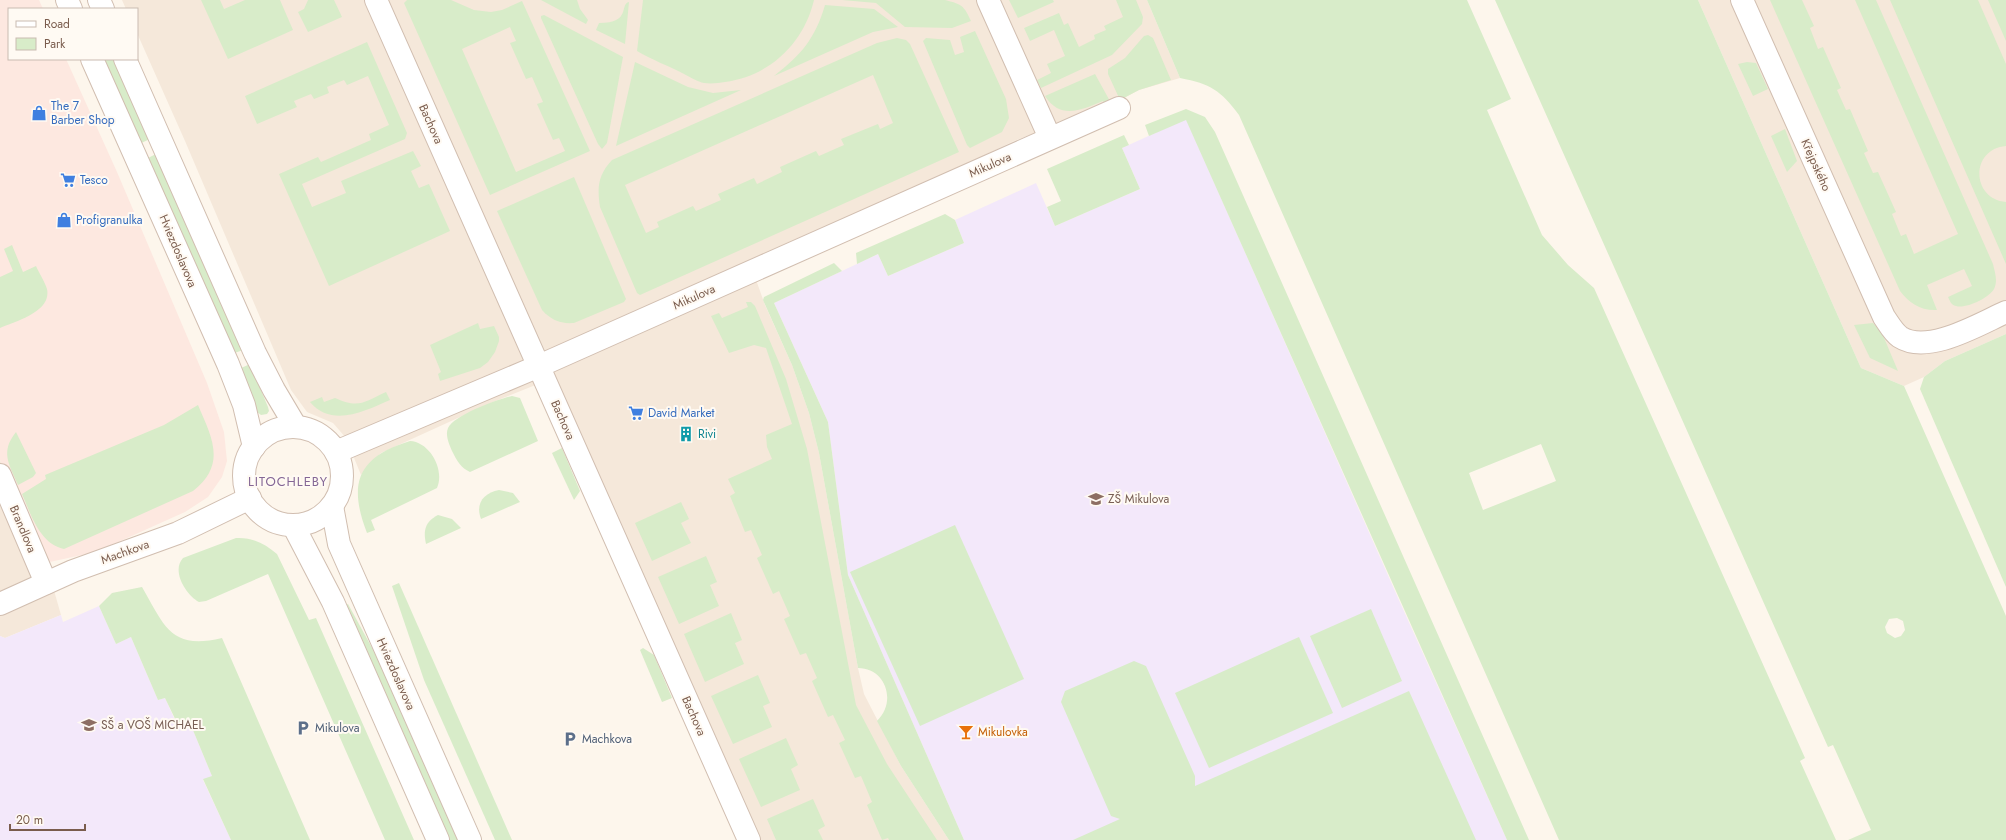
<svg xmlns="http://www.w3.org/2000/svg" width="2006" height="840" font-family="Jost,sans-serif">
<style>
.residential{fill:#f5e8da}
.commercial{fill:#fde8e0}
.education{fill:#f3e8fa}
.green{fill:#d8ecc9;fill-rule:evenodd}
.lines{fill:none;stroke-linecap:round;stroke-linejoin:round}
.minor-casing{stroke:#d1beb0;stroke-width:24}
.tertiary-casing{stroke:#d1beb0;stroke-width:24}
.minor{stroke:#fff;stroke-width:22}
.tertiary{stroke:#fff;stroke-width:22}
.labels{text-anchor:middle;stroke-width:4;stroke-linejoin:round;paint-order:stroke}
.shop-label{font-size:12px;fill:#366cbe;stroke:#fffaf3;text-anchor:start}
.street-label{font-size:12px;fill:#7a5c4d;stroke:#fffaf3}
.culture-label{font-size:12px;fill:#0d838f;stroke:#fffaf3;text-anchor:start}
.education-label{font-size:12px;fill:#785e54;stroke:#fffaf3;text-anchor:start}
.service-label{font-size:12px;fill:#4e5e75;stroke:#fffaf3;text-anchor:start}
.food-label{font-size:12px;fill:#c56008;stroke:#fffaf3;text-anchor:start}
.neighbourhood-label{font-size:13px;letter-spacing:1px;fill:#846695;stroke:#fffaf3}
</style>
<rect width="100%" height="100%" fill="#fdf6ec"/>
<g class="residential">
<path d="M122,0H1147L1180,78L1139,90L1120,100L1014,141L958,168L749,260L765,305L792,365L809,413L819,453L858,668L864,694L901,766L949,840H741L538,384L493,402L381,453L361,475L346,438L333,423L307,412L291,390L185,141L137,33V9H126Z"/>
<path d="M1698,0H2006V334L1945,361L1924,377L1904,386L1861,368Z"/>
<path d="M0,460L49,573L61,615L5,638L0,636Z"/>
</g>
<path class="commercial" d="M0,0H39L43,9H9V59H66L117,172L207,383L224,432L227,461L222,477L208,497L185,512L96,552L45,563L0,460Z"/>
<g class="education">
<path d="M1186,119L1402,607L1507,840H964L848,575L828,422L774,303L878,254L888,276L964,243L955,220L1036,183L1055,226L1140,189L1122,148Z"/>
<path d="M99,606L116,644L131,637L158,700L165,698L178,727L190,723L212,776L203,780L231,840H0V636L5,638L61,615L63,622Z"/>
</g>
<g class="green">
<path d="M201,0H220L224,9L245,0H280L293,30L228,59Z"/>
<path d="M308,0H334L342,17L308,32L298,12L304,9Z"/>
<path d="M407,0H451L474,10L491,12L502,10L522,1L590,151L490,195L404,3ZM510,27L516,41L510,43L526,79L532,77L543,102L537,104L553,140L559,138L565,151L516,172L462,49Z"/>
<path d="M541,0H577L580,9L588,20L586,24Z"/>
<path d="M643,0H814C804,43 770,76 725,82C719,83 711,84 704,83C698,82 690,77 684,74C669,66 652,60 637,51Z"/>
<path d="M842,0H945C961,4 964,5 971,21L952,28L905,27L876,3Z"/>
<path d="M1009,0H1053L1054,2L1018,18Z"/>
<path d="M1116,0H1136L1143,17L1142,24L1112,55L1041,88L1037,80L1051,73L1047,64L1065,56L1054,30L1030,41L1024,28L1059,13L1064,25L1068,23L1079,47L1095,39L1094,35L1106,30L1104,26L1123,17Z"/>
<path d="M1147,0H1467L1511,99L1487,110L1542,235L1568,265L1594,288L1805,758L1800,761L1836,840H1559L1239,115C1220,90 1211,84 1180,78ZM1541,444L1556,481L1483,510L1469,473Z"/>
<path d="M1495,0H1698L1861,368L1904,386L2006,616V840H1848L1871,830L1833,745L1828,747ZM1897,618L1903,621L1905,630L1901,636L1895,638L1887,633L1885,627L1889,619Z"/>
<path d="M1770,0H1802L1814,26L1810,28L1818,49L1823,47L1841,88L1837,90L1846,110L1850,109L1868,151L1864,153L1873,173L1878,172L1896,212L1892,214L1901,236L1906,234L1914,254L1958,234L1855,0H1876L1993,264C1995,273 1998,281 1994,289C1989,298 1966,309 1956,306C1951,305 1950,301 1948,297L1972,286L1964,269L1927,285L1937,310C1921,311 1909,303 1900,291Z"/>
<path d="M1890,0H1978L2006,64V146C1970,149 1971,199 2006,202V264Z"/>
<path d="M1988,0H2006V41Z"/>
<path d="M629,2L625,44L596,30L599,23C632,23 619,4 629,2Z"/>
<path d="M825,5L874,9L898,27L873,32L774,76C801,55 815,39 825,5Z"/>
<path d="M544,15L623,57L607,143L602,149L598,144L541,18V16Z"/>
<path d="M975,31L1006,99L1009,118L1002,132L970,148L967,145L923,41L926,38L950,40L955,55L964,52L960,37Z"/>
<path d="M1148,35L1153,38L1171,80L1139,90L1120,100L1108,74V69L1125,58L1144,36Z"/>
<path d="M897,38L906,40L910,44L959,152L640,295L637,293L600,207C597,187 598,175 612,160L877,43ZM873,75L893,123L880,129L878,124L841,139L844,145L819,156L816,151L780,167L782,172L757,184L754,178L718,194L721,200L696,211L693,206L657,222L659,227L646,233L625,185Z"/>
<path d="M367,42L407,133L405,139L302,184L312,207L346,193L341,181L413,151L421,166L411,171L419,188L429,184L450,231L329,286L279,174L318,157L321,162L371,140L369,134L389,125L368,76L347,85L344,80L327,87L329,93L314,99L311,94L294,101L297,107L257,124L245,96Z"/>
<path d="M101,59H114L150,139L139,144Z"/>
<path d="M635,62L688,87L713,93L741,90L616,146Z"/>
<path d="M1747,62L1756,63L1768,89L1753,96L1738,64Z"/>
<path d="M1095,74L1111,103L1105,105L1103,101C1082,110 1060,120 1045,96Z"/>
<path d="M1186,109L1205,117L1215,132L1529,840H1507L1186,120L1149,136L1145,125Z"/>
<path d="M1785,129L1797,161L1787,172L1771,136Z"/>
<path d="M1124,135L1129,145L1122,148L1140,189L1055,226L1047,207L1061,201L1047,169Z"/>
<path d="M156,154L243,350L232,354L146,159Z"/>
<path d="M574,177L626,299L624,302L574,323C560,324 551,320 542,310L497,211Z"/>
<path d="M945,214L955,220L964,243L888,276L878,254L857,264L856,253Z"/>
<path d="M12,245L23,272L36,266C39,273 45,282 47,289C52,312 15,321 0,328V277L13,271L4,249Z"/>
<path d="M834,263L842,271L774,303L828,422L848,575L964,840H949L901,766L877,721C897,702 886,668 858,668L819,453L809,413L792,365L763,300L764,297Z"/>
<path d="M746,302H751L755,306L786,379L807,449L856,705L887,764L937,840H889L888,838L882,840L867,805L872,802L861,776L855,778L839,743L845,740L833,715L828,717L812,681L817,678L806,653L800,655L784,619L790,616L779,591L773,594L757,558L762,555L751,530L745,532L730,496L735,493L728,479L772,459L767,447L766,435L792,424L766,348L754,345L729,353L711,316L719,313L722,318L748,307Z"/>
<path d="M478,323L480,329L494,326L499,337V341L495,352L488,362L480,368L440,381L438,374L441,372L430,345Z"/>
<path d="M1873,323L1882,333L1898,371L1870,358L1854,325Z"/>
<path d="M2006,334V587L1920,389L1924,377L1945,361Z"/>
<path d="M250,364L268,407L269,411L267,414L261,415L257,412L239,369Z"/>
<path d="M386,392L390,400C365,411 332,428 310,402L322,397L324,402L335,398C359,409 364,402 386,392Z"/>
<path d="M512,396L520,398L538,441L470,472C461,468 457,461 452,451C449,444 445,435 448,428C454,415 498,399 512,396Z"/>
<path d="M198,405C212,438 227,464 193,491L64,549C40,544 31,515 22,494L46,479L45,475L164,425Z"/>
<path d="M16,432L36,473L33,477L18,485C9,464 0,452 16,432Z"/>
<path d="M410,441C430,442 445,470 437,488L371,520L375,530L367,533C348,484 357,457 410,441Z"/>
<path d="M562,448L580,491L574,500L552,453Z"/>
<path d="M499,490L513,493L520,502L481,519C475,503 484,493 499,490Z"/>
<path d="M681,502L689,519L681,523L691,543L652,561L635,523Z"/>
<path d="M438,515L452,519L461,528L426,544C423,530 425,522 438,515Z"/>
<path d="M955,525L1024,679L920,726L850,572Z"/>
<path d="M236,538C252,537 265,544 277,554L309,620L316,618L414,840H385L268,574L206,601L199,602C186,595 171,571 183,558Z"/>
<path d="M706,556L717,582L710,585L719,606L679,624L658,577Z"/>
<path d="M399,583L512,840H495L424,680L392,586Z"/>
<path d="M142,587C165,627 171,650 222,638L310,840H231L203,779L212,776L190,723L179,727L165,698L158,700L131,637L116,644L99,606L112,593Z"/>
<path d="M348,604L388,677L461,840H448L344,606Z"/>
<path d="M1371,609L1402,681L1342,708L1310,636Z"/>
<path d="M731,613L742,640L735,643L744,664L705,682L684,634Z"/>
<path d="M1299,637L1333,713L1209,768L1175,693Z"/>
<path d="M643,648L654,655L672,698L662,702L640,650Z"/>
<path d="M1134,661L1146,666L1195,776V786L1409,691L1476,840H1073L1120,819L1111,816L1061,702L1065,691Z"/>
<path d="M758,675L770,703L763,706L772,727L733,744L711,696Z"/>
<path d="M786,738L798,765L791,769L800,790L761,807L739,759Z"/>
<path d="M813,799L825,826L818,830L823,840H776L767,819Z"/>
</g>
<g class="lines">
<g class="minor-casing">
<g id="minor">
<path d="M376,0L749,840"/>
<path d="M988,0L1050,138"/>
<path d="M1742,0L1884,317C1889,324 1893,332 1900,337C1928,355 1979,324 2006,312"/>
<path d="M336,452L539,366L1119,108"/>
<path d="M0,475L46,583"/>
<path d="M0,604L73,571L178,533L250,498"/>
</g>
</g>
<g class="tertiary-casing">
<g id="tertiary">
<path d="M67,0L71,9"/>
<path d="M99,0L103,9"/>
<path d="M92,59L228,364L244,405L254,447"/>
<path d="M125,59L255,353L274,390L296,427"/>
<circle cx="293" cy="476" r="49"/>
<path d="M332,506L339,544L470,840"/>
<path d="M293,525L333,602L438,840"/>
</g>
</g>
<use href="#minor" class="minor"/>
<use href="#tertiary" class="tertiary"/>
</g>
<defs>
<g id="shop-bare" transform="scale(1.2)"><path d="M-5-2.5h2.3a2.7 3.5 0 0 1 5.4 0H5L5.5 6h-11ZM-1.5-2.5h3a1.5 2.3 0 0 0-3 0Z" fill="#3f7fe0" stroke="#fffaf3" stroke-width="2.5" paint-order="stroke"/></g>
<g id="supermarket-bare" transform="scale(1.2)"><path d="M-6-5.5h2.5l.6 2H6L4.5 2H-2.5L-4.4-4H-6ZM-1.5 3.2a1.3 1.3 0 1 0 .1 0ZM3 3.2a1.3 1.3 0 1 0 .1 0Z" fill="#3f7fe0" stroke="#fffaf3" stroke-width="2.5" paint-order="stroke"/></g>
<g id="building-bare" transform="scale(1.2)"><path d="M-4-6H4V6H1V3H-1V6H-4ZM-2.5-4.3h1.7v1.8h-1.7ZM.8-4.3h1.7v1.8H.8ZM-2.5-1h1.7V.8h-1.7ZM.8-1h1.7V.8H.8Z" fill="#0f9aa8" stroke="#fffaf3" stroke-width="2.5" paint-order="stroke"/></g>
<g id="school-bare" transform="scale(1.2)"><path d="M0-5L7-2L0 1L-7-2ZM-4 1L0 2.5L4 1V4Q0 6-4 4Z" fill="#8d6e63" stroke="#fffaf3" stroke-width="2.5" paint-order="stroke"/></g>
<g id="university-bare" transform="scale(1.2)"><path d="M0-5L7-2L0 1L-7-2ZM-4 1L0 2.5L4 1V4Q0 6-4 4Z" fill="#8d6e63" stroke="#fffaf3" stroke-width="2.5" paint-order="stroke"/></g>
<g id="parking-bare" transform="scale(1.2)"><path d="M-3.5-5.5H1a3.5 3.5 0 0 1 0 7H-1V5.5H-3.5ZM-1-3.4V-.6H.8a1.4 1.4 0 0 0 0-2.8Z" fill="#5c6f8a" stroke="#fffaf3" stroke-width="2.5" paint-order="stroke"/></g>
<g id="bar-bare" transform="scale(1.2)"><path d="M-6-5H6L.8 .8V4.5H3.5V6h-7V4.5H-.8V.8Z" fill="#e8710a" stroke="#fffaf3" stroke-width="2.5" paint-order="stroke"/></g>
</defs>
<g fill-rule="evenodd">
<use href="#shop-bare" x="39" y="113"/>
<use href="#supermarket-bare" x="68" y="180"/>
<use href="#shop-bare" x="64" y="220"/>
<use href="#supermarket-bare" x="636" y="413"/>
<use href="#building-bare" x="686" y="434"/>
<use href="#school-bare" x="1096" y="499"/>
<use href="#university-bare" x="89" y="725"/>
<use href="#parking-bare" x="303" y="728"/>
<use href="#bar-bare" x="966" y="732"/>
<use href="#parking-bare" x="570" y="739"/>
</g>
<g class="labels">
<g class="shop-label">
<text x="51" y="110">The 7<tspan x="51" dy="14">Barber Shop</tspan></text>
<text x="80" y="184">Tesco</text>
<text x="76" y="224">Profigranulka</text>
<text x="648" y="417">David Market</text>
</g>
<g class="street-label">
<text transform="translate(431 124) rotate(66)" y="4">Bachova</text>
<text transform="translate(990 165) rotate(-24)" y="4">Mikulova</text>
<text transform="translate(1816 165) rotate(66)" y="4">Křejpského</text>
<text transform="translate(178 251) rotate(67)" y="4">Hviezdoslavova</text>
<text transform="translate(694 297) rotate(-24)" y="4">Mikulova</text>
<text transform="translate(563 420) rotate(66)" y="4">Bachova</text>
<text transform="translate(23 529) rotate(67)" y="4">Brandlova</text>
<text transform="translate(125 552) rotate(-20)" y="4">Machkova</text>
<text transform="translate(396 674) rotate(66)" y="4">Hviezdoslavova</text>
<text transform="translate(694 716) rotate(66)" y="4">Bachova</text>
</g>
<g class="culture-label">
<text x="698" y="438">Rivi</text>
</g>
<g class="education-label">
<text x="1108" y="503">ZŠ Mikulova</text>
<text x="101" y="729">SŠ a VOŠ MICHAEL</text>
</g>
<g class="service-label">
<text x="315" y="732">Mikulova</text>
<text x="582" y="743">Machkova</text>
</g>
<g class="food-label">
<text x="978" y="736">Mikulovka</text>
</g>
<g class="neighbourhood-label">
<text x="288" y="486">LITOCHLEBY</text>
</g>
</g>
<rect x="8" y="8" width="130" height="52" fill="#fffaf3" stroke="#cabbb1"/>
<rect x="16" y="21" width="20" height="6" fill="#ffffff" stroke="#cabbb1"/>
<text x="44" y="28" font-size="12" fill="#7a5c4d">Road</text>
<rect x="16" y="38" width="20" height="12" fill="#d8ecc9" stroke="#cabbb1"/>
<text x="44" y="48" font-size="12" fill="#7a5c4d">Park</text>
<path d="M10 824v6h75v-6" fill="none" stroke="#7a5c4d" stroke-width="2"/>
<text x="16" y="824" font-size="12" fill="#7a5c4d" stroke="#fffaf3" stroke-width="3" paint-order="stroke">20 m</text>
</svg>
